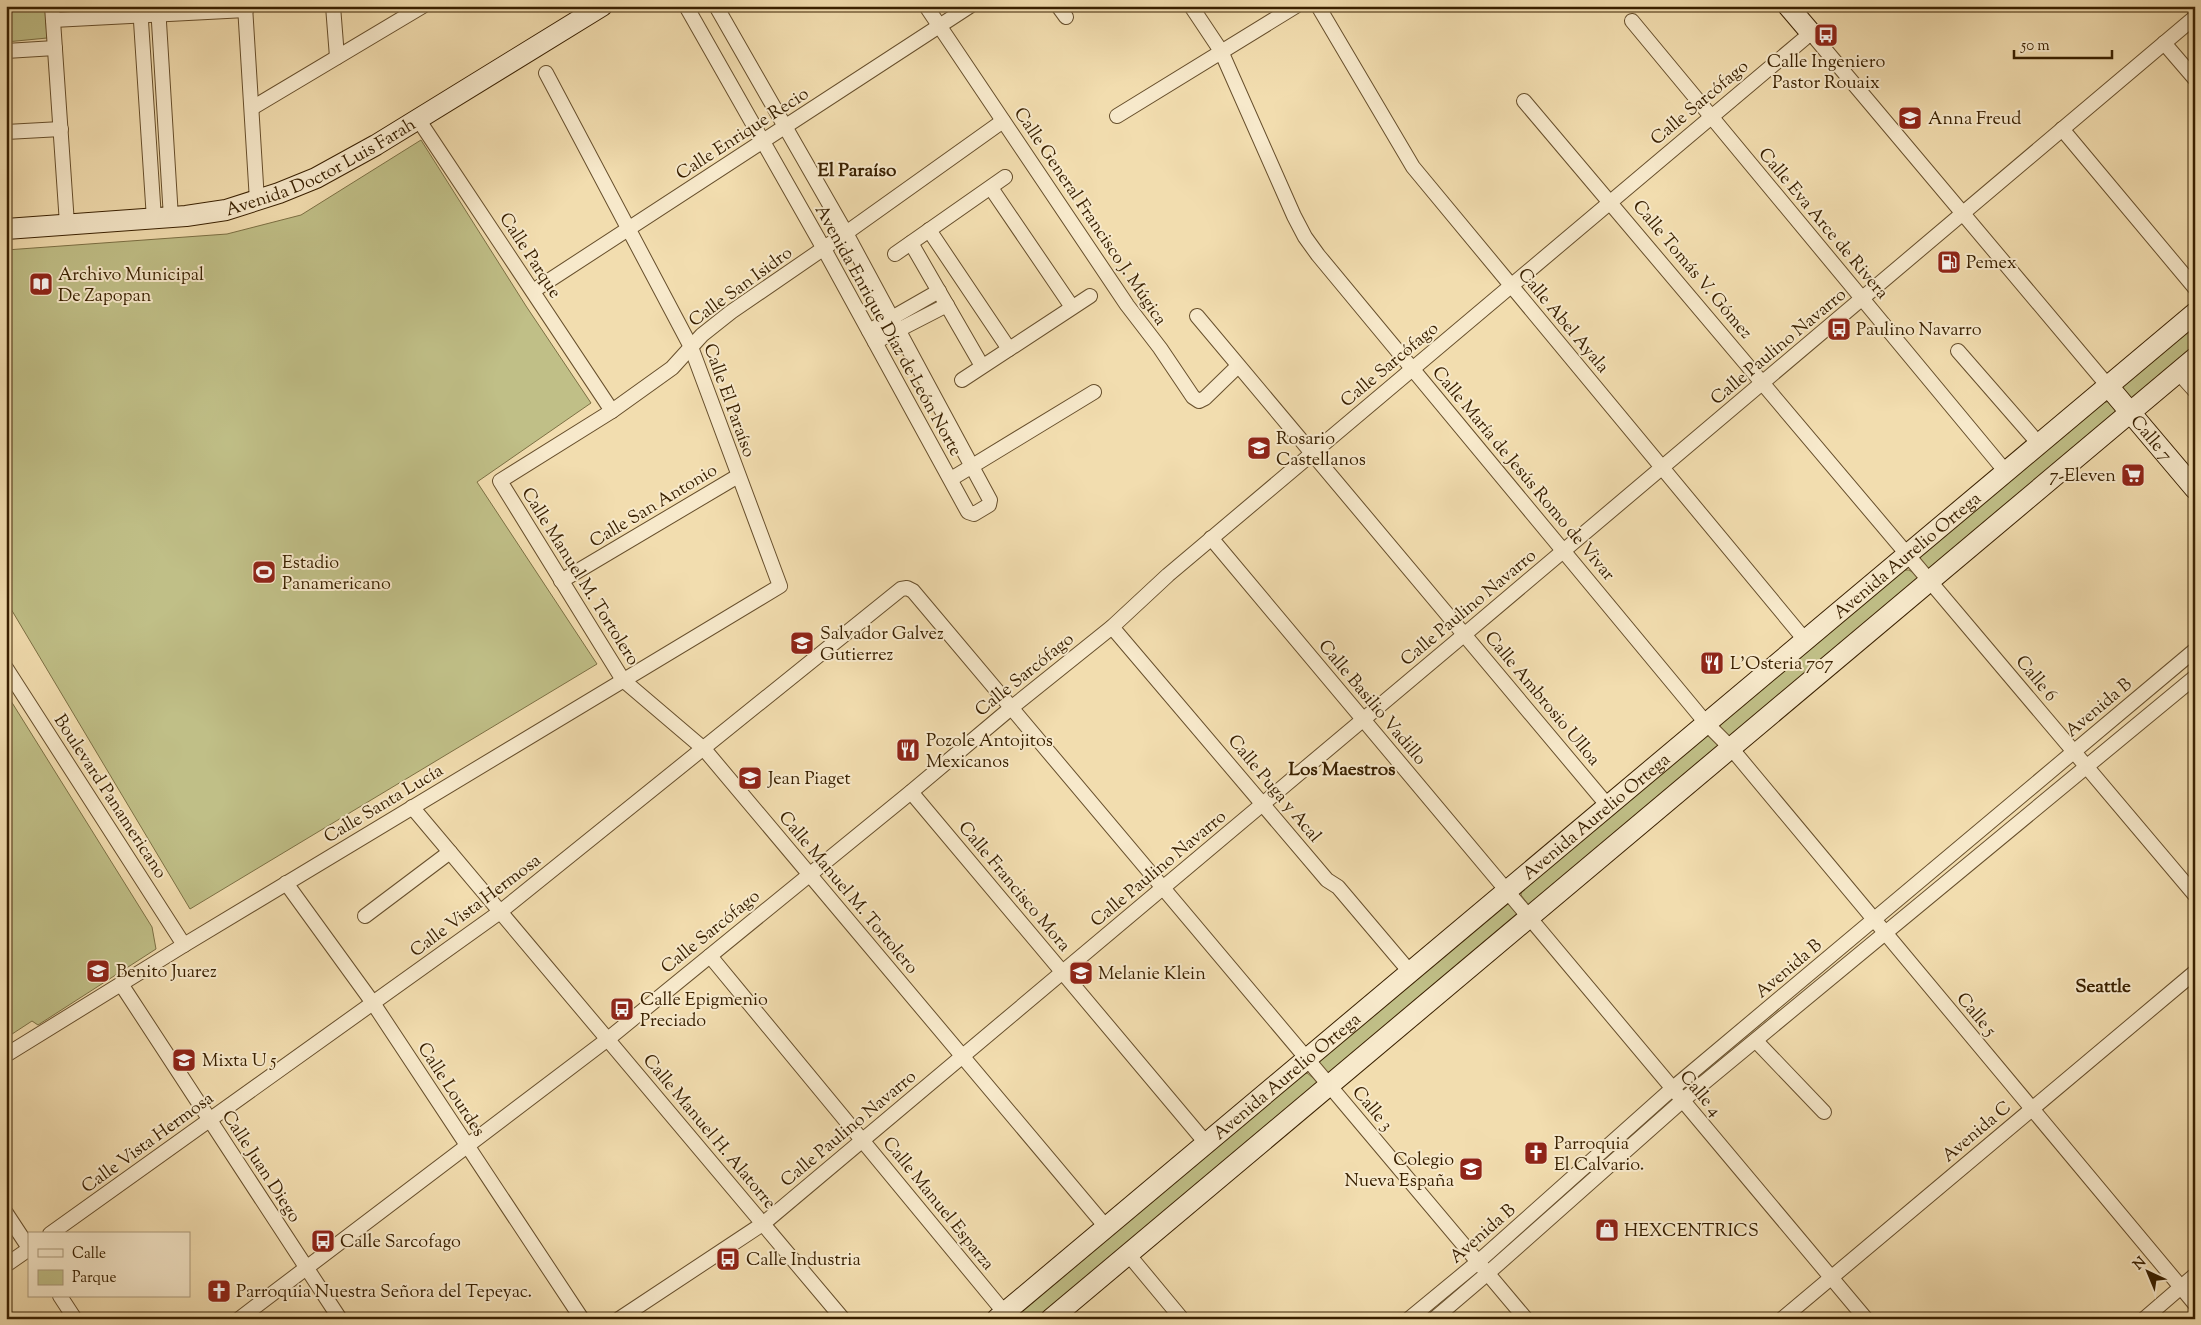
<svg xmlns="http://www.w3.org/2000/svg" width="2201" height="1325" font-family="'Sorts Mill Goudy',serif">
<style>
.green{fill:#c0bf87;stroke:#7c7044}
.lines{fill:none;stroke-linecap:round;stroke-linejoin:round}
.street-casing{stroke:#674f2c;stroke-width:16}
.secondary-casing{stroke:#392000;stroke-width:22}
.street{stroke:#f7e9cb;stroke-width:14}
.secondary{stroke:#f7e9cb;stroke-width:20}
.labels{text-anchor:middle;stroke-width:4;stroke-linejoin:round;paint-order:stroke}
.poi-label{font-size:18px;fill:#392000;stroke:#f7e9cb;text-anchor:start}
.street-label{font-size:18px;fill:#392000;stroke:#f7e9cb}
.neighbourhood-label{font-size:19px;font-weight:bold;fill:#392000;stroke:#f7e9cb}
</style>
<rect width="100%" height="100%" fill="#f2ddaf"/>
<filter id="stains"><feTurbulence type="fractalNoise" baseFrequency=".004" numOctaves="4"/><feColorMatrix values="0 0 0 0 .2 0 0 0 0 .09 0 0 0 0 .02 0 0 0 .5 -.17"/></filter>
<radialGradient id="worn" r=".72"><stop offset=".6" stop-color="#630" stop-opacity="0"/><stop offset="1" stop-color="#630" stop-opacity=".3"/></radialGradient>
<g class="green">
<path d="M6,6H45L47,38L6,42Z"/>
<path d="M421,140L526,306L591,403L477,482L597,664L190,909L8,604L6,605V250L227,234L301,215Z"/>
<path d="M2195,317V357L2131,411L2119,383Z"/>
<path d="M2111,401L2123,413L1935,576L1922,569L1919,557L2101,403Z"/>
<path d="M1903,570H1909L1920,577L1531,908L1521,895L1522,887Z"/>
<path d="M6,693L152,927L156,949L38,1025L32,1021L6,1038Z"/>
<path d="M1504,901L1520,913L1331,1082L1318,1062Z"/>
<path d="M1307,1073L1317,1081L1321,1091L1050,1319H1006L1302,1075Z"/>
</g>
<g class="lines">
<g class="street-casing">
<g id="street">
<path d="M52,6L67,224"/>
<path d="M140,6L154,219"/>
<path d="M158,6L171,218"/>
<path d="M245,6L257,201"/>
<path d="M333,6L337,57"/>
<path d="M686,6L824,249L968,512L974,514L989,505L990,500L846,233L716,6"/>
<path d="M926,6L1127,305L1160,348L1193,397L1199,401L1205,398L1238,366"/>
<path d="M1058,6L1066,17"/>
<path d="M1191,6L1221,51L1294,216L1305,237L1318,255L1706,723L1731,748L2195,1304"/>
<path d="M1318,6L1413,167L1805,640"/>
<path d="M53,20L246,10"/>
<path d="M1632,21L2006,472"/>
<path d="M2164,43L2195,79"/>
<path d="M6,51L55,48"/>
<path d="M1524,101L2195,895"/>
<path d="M252,108L423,6"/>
<path d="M1117,116L1296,6"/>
<path d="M418,119L612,411"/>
<path d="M1003,121L846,233L731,312L702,335L672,368L612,411L500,481L623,680L704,749L1106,1227"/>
<path d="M2062,129L2195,288"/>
<path d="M6,132L61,129"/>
<path d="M991,188L1072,307"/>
<path d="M929,230L1009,349"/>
<path d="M911,243L982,366"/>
<path d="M895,254L1005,177"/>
<path d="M533,291L970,6"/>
<path d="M1197,316L1608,806"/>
<path d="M869,331L939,291"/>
<path d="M875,342L947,305"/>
<path d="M1958,351L2039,444"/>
<path d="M2178,372L2195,391"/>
<path d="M962,380L1090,296"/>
<path d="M951,479L1094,392"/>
<path d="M1211,538L1866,1319"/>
<path d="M561,581L738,476"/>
<path d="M1112,627L1327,880L1338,887L1410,972"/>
<path d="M6,668L184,945"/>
<path d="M911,792L1206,1143"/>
<path d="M412,807L843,1319"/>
<path d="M286,883L373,1003L582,1319"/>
<path d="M365,916L450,852"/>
<path d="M710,956L1004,1312"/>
<path d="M121,984L340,1319"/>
<path d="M1756,1041L1824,1112"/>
<path d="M6,1055L184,945L780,586L691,347L546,73"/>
<path d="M6,1213L29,1248"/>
<path d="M50,1234L500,912L901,589L907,588L913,591L1526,1319"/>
<path d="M1128,1254L1182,1319"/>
<path d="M6,1265L29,1249"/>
<path d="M60,1296L75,1319"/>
<path d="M239,1319L608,1039L911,792L1011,708L1112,627L1168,575L1811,33L2108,386"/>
<path d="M619,1319L764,1223L1465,634L2195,17"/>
<path d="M1409,1319L1478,1262L1673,1088L2195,650"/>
<path d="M1434,1319L1488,1273L1683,1100L2195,677"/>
<path d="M1782,1319L2195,972"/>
<path d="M2144,1319L2195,1275"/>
</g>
</g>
<g class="secondary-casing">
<g id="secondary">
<path d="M1788,6L1811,33"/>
<path id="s1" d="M6,229L186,216L226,210L279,193L316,178L376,145L602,6"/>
<path id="s2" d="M2108,386L2195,489"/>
<path id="s3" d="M997,1319L2195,313"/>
<path d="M1051,1319L2195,358"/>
</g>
</g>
<use href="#street" class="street"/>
<use href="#secondary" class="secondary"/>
</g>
<defs>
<g id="bus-square" transform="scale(1.25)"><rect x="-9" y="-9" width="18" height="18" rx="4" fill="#8f2418" stroke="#f7e9cb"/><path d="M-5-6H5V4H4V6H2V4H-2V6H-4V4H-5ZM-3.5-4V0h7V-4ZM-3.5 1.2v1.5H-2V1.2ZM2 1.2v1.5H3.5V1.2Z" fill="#fff"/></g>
<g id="school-square" transform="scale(1.25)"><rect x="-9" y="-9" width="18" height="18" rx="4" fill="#8f2418" stroke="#f7e9cb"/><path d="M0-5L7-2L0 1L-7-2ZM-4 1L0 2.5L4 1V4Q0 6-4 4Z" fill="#fff"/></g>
<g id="fuel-square" transform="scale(1.25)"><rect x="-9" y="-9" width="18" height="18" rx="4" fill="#8f2418" stroke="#f7e9cb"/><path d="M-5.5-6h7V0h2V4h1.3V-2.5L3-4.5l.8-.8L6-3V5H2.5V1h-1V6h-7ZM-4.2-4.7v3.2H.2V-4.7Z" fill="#fff"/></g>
<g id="library-square" transform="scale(1.25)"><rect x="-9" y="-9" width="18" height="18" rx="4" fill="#8f2418" stroke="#f7e9cb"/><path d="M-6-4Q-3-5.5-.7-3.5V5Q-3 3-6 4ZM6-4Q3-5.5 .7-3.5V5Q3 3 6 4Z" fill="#fff"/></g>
<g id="supermarket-square" transform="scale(1.25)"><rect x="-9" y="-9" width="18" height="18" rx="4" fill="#8f2418" stroke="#f7e9cb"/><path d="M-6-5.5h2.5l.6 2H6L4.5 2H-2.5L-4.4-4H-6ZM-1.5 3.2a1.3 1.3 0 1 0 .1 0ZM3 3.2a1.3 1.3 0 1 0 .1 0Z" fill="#fff"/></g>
<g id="stadium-square" transform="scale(1.25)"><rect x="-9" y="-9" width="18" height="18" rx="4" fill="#8f2418" stroke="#f7e9cb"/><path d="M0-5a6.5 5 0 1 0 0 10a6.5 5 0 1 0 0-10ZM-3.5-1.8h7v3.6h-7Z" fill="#fff"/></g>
<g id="restaurant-square" transform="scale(1.25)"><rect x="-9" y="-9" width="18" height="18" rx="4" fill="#8f2418" stroke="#f7e9cb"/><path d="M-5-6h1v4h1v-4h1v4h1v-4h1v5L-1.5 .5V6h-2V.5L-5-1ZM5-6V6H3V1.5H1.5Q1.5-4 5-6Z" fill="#fff"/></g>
<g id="church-square" transform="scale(1.25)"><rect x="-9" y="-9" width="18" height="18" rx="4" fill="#8f2418" stroke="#f7e9cb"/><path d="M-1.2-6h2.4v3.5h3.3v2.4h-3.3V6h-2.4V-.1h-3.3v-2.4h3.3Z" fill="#fff"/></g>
<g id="shop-square" transform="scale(1.25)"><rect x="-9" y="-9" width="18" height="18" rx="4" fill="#8f2418" stroke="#f7e9cb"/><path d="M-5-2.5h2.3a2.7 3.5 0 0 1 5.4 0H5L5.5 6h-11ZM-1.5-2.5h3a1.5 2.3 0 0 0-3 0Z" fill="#fff"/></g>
</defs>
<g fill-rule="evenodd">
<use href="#bus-square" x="1826" y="35"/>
<use href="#school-square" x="1910" y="118"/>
<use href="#fuel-square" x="1949" y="262"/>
<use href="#library-square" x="41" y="284"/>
<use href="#bus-square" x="1839" y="329"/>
<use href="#school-square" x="1259" y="448"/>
<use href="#supermarket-square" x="2133" y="475"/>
<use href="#stadium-square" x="264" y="572"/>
<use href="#school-square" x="802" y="643"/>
<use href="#restaurant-square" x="1712" y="663"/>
<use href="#restaurant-square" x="908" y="750"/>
<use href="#school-square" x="750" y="778"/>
<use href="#school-square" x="98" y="971"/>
<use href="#school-square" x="1081" y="973"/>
<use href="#bus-square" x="622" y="1009"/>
<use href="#school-square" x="184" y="1060"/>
<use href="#church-square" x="1536" y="1153"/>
<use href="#school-square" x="1471" y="1169"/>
<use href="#shop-square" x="1607" y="1230"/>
<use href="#bus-square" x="323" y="1241"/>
<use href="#bus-square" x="728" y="1259"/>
<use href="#church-square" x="219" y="1291"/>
</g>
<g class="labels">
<g class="poi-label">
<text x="1826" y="67" text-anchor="middle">Calle Ingeniero<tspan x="1826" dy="21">Pastor Rouaix</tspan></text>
<text x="1928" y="124">Anna Freud</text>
<text x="1966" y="268">Pemex</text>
<text x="58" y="280">Archivo Municipal<tspan x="58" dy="21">De Zapopan</tspan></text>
<text x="1856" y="335">Paulino Navarro</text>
<text x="1276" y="444">Rosario<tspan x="1276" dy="21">Castellanos</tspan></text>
<text x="2116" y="481" text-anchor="end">7-Eleven</text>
<text x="282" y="568">Estadio<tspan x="282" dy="21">Panamericano</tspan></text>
<text x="820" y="639">Salvador Galvez<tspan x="820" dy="21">Gutierrez</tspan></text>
<text x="1730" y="669">L'Osteria 707</text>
<text x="926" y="746">Pozole Antojitos<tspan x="926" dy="21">Mexicanos</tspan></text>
<text x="768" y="784">Jean Piaget</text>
<text x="116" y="977">Benito Juarez</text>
<text x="1098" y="979">Melanie Klein</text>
<text x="640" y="1005">Calle Epigmenio<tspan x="640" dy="21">Preciado</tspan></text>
<text x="202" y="1066">Mixta U 5</text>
<text x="1554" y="1149">Parroquia<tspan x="1554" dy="21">El Calvario.</tspan></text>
<text x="1454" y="1165" text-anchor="end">Colegio<tspan x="1454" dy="21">Nueva España</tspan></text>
<text x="1624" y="1236">HEXCENTRICS</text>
<text x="340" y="1247">Calle Sarcofago</text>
<text x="746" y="1265">Calle Industria</text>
<text x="236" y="1297">Parroquia Nuestra Señora del Tepeyac.</text>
</g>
<g class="street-label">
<text transform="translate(1699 102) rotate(-40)" y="6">Calle Sarcófago</text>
<text transform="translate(742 133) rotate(-33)" y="6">Calle Enrique Recio</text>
<text dy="6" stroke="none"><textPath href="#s1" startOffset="325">Avenida Doctor Luis Farah</textPath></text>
<text transform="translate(1091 216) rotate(56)" y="6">Calle General Francisco J. Múgica</text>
<text transform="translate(1824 223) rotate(50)" y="6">Calle Eva Arce de Rivera</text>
<text transform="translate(531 255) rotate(57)" y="6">Calle Parque</text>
<text transform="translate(1693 269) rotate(50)" y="6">Calle Tomás V. Gómez</text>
<text transform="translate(740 286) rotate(-36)" y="6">Calle San Isidro</text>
<text transform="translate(1564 320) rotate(50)" y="6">Calle Abel Ayala</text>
<text transform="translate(889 330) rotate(61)" y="6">Avenida Enrique Díaz de León Norte</text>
<text transform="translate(1778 346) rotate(-40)" y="6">Calle Paulino Navarro</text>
<text transform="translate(1389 364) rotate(-40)" y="6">Calle Sarcófago</text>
<text transform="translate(730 400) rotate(70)" y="6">Calle El Paraíso</text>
<text dy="6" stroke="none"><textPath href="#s2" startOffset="68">Calle 7</textPath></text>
<text transform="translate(1524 473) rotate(50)" y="6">Calle María de Jesús Romo de Vivar</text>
<text transform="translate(653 505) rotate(-31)" y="6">Calle San Antonio</text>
<text dy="6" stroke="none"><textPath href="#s3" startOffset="1188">Avenida Aurelio Ortega</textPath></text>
<text transform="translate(581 576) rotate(58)" y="6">Calle Manuel M. Tortolero</text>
<text transform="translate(1468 607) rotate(-40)" y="6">Calle Paulino Navarro</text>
<text transform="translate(1024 674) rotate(-39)" y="6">Calle Sarcófago</text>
<text transform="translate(2037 678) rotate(50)" y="6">Calle 6</text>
<text transform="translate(1543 698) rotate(50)" y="6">Calle Ambrosio Ulloa</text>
<text transform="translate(1373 702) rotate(50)" y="6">Calle Basilio Vadillo</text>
<text transform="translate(2098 707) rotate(-40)" y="6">Avenida B</text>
<text transform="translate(1275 788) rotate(50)" y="6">Calle Puga y Acal</text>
<text transform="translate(111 796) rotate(57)" y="6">Boulevard Panamericano</text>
<text transform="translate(383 803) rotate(-31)" y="6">Calle Santa Lucía</text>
<text dy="6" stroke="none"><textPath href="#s3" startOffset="782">Avenida Aurelio Ortega</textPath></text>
<text transform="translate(1158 868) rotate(-40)" y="6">Calle Paulino Navarro</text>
<text transform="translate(1015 886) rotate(50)" y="6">Calle Francisco Mora</text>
<text transform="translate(849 892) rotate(50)" y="6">Calle Manuel M. Tortolero</text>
<text transform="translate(475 905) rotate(-37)" y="6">Calle Vista Hermosa</text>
<text transform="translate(710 931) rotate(-39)" y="6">Calle Sarcófago</text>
<text transform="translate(1788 968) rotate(-40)" y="6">Avenida B</text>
<text transform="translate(1977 1014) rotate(50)" y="6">Calle 5</text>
<text dy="6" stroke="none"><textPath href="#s3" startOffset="378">Avenida Aurelio Ortega</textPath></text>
<text transform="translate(452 1089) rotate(57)" y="6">Calle Lourdes</text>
<text transform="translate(1701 1093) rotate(50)" y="6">Calle 4</text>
<text transform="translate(1373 1108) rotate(50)" y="6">Calle 3</text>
<text transform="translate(848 1128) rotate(-40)" y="6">Calle Paulino Navarro</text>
<text transform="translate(710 1131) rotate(50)" y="6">Calle Manuel H. Alatorre</text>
<text transform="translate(1976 1131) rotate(-40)" y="6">Avenida C</text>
<text transform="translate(147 1142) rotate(-36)" y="6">Calle Vista Hermosa</text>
<text transform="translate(262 1166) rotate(57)" y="6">Calle Juan Diego</text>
<text transform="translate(939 1203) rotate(51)" y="6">Calle Manuel Esparza</text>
<text transform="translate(1482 1233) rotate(-41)" y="6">Avenida B</text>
</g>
<g class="neighbourhood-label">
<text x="857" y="176">El Paraíso</text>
<text x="1342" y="775">Los Maestros</text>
<text x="2103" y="992">Seattle</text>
</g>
</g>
<rect width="2201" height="1325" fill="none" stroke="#f2ddaf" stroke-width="25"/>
<rect x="8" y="8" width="2186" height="1310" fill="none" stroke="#392000" stroke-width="2.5"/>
<rect x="12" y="12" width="2176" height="1300" fill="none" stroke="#392000"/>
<rect x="28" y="1232" width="162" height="65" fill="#f7e9cb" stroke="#ab997a"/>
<rect x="38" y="1249" width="25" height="8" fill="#f7e9cb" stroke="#ab997a"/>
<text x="72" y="1258" font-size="15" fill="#392000">Calle</text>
<rect x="38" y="1270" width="25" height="15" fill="#c0bf87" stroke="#ab997a"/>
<text x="72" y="1282" font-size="15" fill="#392000">Parque</text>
<g transform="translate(2148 1272) rotate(316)" stroke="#f7e9cb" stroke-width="4" paint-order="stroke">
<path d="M0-4L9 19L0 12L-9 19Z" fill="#392000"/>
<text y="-8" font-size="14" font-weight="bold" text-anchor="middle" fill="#392000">N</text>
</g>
<path d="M2014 50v8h98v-8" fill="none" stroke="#392000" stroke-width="2.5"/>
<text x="2021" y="50" font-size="15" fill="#392000" stroke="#f7e9cb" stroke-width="4" paint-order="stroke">50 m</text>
<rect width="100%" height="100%" filter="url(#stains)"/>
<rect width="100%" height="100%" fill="url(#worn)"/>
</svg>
